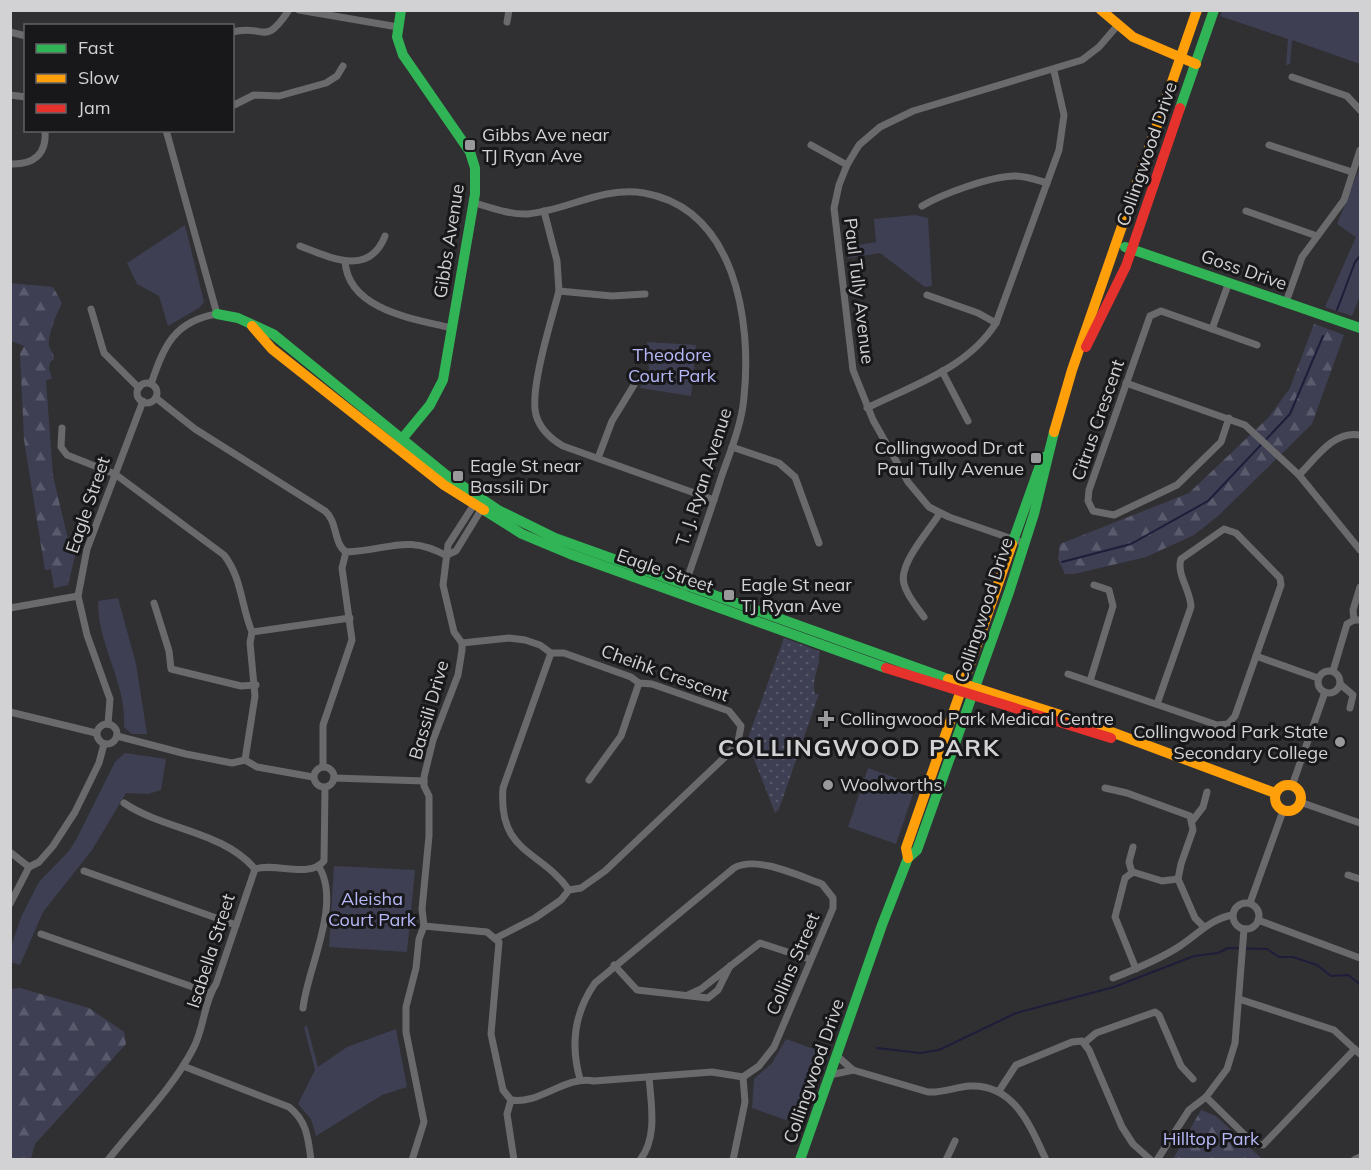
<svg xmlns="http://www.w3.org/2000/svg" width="1371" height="1170" font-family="Mulish,sans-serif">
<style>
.grass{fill:url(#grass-dots)}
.forest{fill:url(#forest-firs)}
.park{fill:#3e3f53}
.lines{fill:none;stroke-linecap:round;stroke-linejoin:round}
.stream{stroke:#1e1d3a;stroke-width:2}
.street{stroke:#6a6a6c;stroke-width:7}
.fast{stroke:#30b455;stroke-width:10}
.slow{stroke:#ff9f0a;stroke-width:10}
.jam{stroke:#e5322d;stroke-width:10}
.poi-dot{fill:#99999c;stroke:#18181a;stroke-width:2}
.labels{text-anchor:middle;stroke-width:6;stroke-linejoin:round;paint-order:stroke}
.poi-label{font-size:18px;fill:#d2d2d5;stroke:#18181a;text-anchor:start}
.street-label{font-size:18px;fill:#d2d2d5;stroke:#18181a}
.park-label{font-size:18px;fill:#b6b8f8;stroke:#18181a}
.district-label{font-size:24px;font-weight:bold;letter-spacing:1.5px;fill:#d2d2d5;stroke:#18181a}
</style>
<defs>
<pattern id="grass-dots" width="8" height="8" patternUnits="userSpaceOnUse" patternTransform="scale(1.5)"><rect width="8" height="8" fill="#3e3f53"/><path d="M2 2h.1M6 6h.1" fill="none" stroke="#595a6b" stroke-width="1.8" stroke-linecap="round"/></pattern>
<pattern id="forest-firs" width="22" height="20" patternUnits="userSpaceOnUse" patternTransform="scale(1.5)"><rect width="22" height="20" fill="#3e3f53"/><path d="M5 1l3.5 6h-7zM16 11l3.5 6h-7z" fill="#595a6b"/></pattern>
</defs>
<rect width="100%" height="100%" fill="#303033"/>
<path class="grass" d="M784,638L819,651C821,665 811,679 815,694H819L779,809L775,813L747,741Z"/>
<g class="forest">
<path d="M10,283L53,287L62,303C58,310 47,337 49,345C50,351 54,352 54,359L50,362L49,369L52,378L46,381L53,476L68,539H79L68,585L54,588L51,569L45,570L24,440L20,354L24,346L11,341Z"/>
<path d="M1314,324L1344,335L1312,424L1218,516L1194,535L1146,557L1074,574H1065L1058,559L1060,544L1189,493L1269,417L1290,388Z"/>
<path d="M20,988L89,1008L124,1032L126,1044L35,1144L31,1159H11V989Z"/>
<path d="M1201,1110L1216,1116L1262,1159H1173Z"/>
</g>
<g class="park">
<path d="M1223,10L1360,11V64L1292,40L1290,64L1286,65L1288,39L1220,16Z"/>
<path d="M1360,167V296L1352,316L1325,307L1356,237L1337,224Z"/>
<path d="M915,215L928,218L932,286L925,287L880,253L848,258L847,247L876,242L874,219Z"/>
<path d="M185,225L204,302L199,308L168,326L159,296L137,284L127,263Z"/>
<path d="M647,342L696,345L691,396L640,388L649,369Z"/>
<path d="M118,598L136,664L147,734H132L124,727C127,683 97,644 98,601Z"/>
<path d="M125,753L166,759L161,790L148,794L126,793L92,850L43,912L20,965L11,962V946L22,915L39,882L69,851L77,838L115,762Z"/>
<path d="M868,768L916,785L896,844L848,827Z"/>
<path d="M334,866L415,870L407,952L329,947Z"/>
<path d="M307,1026L318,1067L347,1047L396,1029L407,1087L382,1095L316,1136L311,1119L298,1104L315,1070L304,1027Z"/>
<path d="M786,1039L825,1053L800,1125L752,1108L754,1079L772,1063Z"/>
</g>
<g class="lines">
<g class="stream">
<path d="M1337,310L1355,262L1360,256"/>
<path d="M1062,562L1131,544L1208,501L1290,414L1323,336"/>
<path d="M877,1048L920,1053L939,1050L1016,1013L1114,987L1194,956L1218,953L1228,948L1267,949L1279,957H1293L1317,965L1331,976L1348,975L1360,984"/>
</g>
<g class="street">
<path d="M299,10L398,27"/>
<path d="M507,22L509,10"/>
<path d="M10,32L26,36"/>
<path d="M232,32C265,23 263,49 289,10"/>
<path d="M1292,77L1347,96L1360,110"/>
<path d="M10,95L26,97"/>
<path d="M232,106L254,95L279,96L326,83L337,76L343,66"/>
<path d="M811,145L847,165"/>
<path d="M1269,145L1352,172"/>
<path d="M10,164C34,165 47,154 45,130"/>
<path d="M475,203C492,208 511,215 528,214C568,210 603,186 644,193C735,209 752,320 744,397C742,423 731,450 722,475C710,513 697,550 684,588"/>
<path d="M922,206C942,194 991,176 1015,176C1026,176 1037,180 1047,183"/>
<path d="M544,211L557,261L559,291C552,318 529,390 536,415C540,429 551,439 563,446L714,500"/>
<path d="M1246,211L1317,236"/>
<path d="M300,246C331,258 369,277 385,236"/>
<path d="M345,261C348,310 414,319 452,328"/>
<path d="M1229,282L1212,329L1161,311L1150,316L1089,490L1088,501L1093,511L1114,515L1177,485L1221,442L1229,418"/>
<path d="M559,291L612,296L645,294"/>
<path d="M927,295L978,313L996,323"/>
<path d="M1286,302L1302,257L1344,200L1360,150"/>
<path d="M91,309L104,353L139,388"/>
<path d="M1212,329L1257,345"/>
<path d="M942,371L968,421"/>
<path d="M1126,383L1245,425L1299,475L1360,550"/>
<circle cx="147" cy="393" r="10"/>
<path d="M151,384C164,346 174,321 217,314L166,130"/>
<path d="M156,398L195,429L325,511C338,522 333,543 346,552"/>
<path d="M867,408C913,385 968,368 996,323L1059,150L1064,115L1054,71"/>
<path d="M62,428L61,447L67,455L115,474L224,555C242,578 241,606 252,632L250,643L255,696L245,760"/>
<path d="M732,447L779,463L795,477L819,543"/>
<path d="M598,458L612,421L634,385"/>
<path d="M1299,475C1316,458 1334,430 1360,435"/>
<path d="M1024,543L949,517L929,507L908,482L873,420L853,370L834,208L839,185L847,165L859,145L880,127L913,111L1082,60L1099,47L1117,26"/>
<path d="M449,554L456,551L481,510V505"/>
<path d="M154,603L169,651L171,669L241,686L256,685"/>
<path d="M10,608L78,596"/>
<path d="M924,617C917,607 907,596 904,584C898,564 929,531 940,513"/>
<path d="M1354,620L1353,610L1360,587"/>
<path d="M252,632L350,618"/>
<path d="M462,643L509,638L525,640L540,645L551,653H564L631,677L639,683L652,684L729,711L741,726L738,742L726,756L605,871L581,888L569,890L561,900L535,918L496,938"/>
<path d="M551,653L503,788C498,854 540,849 569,890"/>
<path d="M1256,656L1318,678"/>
<circle cx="1329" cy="682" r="11"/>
<path d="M1333,671L1347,624L1354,620H1360"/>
<path d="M1068,674L1217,725L1228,724L1235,716L1281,585L1280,578L1236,533L1224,529L1181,559C1176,574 1191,591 1191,607L1157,704"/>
<path d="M1090,681L1113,606L1109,590L1094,585"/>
<path d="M1340,684L1353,695L1350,708"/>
<path d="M10,712L96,733"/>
<circle cx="107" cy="734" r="10"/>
<path d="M108,724L110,699L87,635L78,596L87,549L143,401"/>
<path d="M117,736L186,754L232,763L245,760L257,767L313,777"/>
<circle cx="324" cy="777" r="10"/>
<path d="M323,767V725L352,640L342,568L346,552C388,551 406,533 447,556"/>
<path d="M334,778L424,781"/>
<path d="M589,780L621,736L639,683"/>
<path d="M1292,786L1325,692"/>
<path d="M1105,788L1127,793L1190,816L1193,830L1181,864L1178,879L1195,918L1204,927"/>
<path d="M1300,802L1360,823"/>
<path d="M124,803C164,830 223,831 255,869"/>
<path d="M1193,820L1203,807L1207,792"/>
<path d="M10,852L29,867"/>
<path d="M84,871L236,925"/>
<path d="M1132,873L1129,862L1133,847"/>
<path d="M1348,875L1360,879"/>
<circle cx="1246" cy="916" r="13"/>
<path d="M1250,903L1283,811"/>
<path d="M10,904L29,867L39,862L53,846L75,812L99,763L104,744"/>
<path d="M1258,920L1360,958"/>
<path d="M424,926L487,932L499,942L491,1034L503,1090L511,1100L507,1114L514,1160"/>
<path d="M41,934L210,993"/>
<path d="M614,965L637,990L708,998L718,990L730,966"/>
<path d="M1136,969L1115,917L1125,878L1133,872L1162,881L1178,879"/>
<path d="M1113,978C1136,969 1160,959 1180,946C1198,934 1211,919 1232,915"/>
<path d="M688,995L701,989L760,943L809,959"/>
<path d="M1239,999L1334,1030L1360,1054"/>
<path d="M303,1008C307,969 342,904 319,867"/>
<path d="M1084,1043L1096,1033L1155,1012L1159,1015L1181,1066L1193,1079"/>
<path d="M837,1056L853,1070"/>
<path d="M183,1066L289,1107C307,1121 308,1138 311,1160"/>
<path d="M830,1075L853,1070L928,1092C943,1093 955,1087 970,1086C1014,1084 1030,1125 1046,1160"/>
<path d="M999,1091L1016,1065L1072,1042L1082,1041L1089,1050L1122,1127L1133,1144L1151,1160"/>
<path d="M1206,1097L1254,1144L1263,1145L1355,1049"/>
<path d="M511,1100C539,1105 566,1075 594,1081L712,1072L743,1077L759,1066L774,1047L833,908V898L822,884C799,876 756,855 734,868L595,983C574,1013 570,1044 580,1079"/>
<path d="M108,1160C136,1124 172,1089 193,1049C204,1029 204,1001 216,984L255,869C276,862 309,879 324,861L325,788"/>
<path d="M412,1160L424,1122L406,1032V1007L416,968L419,939L424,926L422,909L429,836V796L424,786V777L433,740L458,675L462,650V643L454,632L443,585L448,545L475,503"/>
<path d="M640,1160C658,1137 651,1104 649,1077"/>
<path d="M733,1160L745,1102L743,1077"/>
<path d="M946,1160L955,1141"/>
<path d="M1157,1160L1189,1110L1206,1097L1227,1069L1235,1043L1244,929"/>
<path d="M1354,1160L1360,1157"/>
</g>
<g class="fast">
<path d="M1180,108L1214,10"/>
<path d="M1125,247L1360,328"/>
<path d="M217,314L238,318L273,334L446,475L498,510L555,538L948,679"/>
<path d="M397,445L430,405L443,380L475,194V168L470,152L403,55L397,37L401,10"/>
<path d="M484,510L522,534L570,554L886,668"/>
<path d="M1012,544L1043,457"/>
<path d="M800,1160L882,925L908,858L917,850L1009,592L1034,514L1054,432"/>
</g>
<g class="slow">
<path d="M1101,10L1133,37L1196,64"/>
<path d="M252,326L272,349L444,485L484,510"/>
<path d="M1054,432L1072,370L1197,10"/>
<path d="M948,679L1098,727L1275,793"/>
<circle cx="1288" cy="798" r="13"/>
<path d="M908,858L906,848L1012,544"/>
</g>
<g class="jam">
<path d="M1086,347L1126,266L1180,108"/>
<path d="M886,668L1111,738"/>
</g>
</g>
<g class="poi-dot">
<rect x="464" y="139" width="12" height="12" rx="3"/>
<rect x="1030" y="452" width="12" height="12" rx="3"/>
<rect x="452" y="470" width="12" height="12" rx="3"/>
<rect x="723" y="589" width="12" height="12" rx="3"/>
<path d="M823 710h6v6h6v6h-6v6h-6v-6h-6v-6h6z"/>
<circle cx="1340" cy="742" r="6"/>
<circle cx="828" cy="785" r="6"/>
</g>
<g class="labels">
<g class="poi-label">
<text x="482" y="141">Gibbs Ave near<tspan x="482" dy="21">TJ Ryan Ave</tspan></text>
<text x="1024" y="454" text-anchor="end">Collingwood Dr at<tspan x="1024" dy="21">Paul Tully Avenue</tspan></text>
<text x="470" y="472">Eagle St near<tspan x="470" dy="21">Bassili Dr</tspan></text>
<text x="741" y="591">Eagle St near<tspan x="741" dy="21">TJ Ryan Ave</tspan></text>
<text x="840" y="725">Collingwood Park Medical Centre</text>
<text x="1328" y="738" text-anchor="end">Collingwood Park State<tspan x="1328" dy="21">Secondary College</tspan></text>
<text x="840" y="791">Woolworths</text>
</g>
<g class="street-label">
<text transform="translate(1147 154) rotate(-71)" y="6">Collingwood Drive</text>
<text transform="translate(449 241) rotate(-81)" y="6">Gibbs Avenue</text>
<text transform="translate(1244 270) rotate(19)" y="6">Goss Drive</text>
<text transform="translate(859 291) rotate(83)" y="6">Paul Tully Avenue</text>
<text transform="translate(1098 420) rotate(-71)" y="6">Citrus Crescent</text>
<text transform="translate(704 477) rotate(-72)" y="6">T. J. Ryan Avenue</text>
<text transform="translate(88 505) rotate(-71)" y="6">Eagle Street</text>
<text transform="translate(665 571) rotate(19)" y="6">Eagle Street</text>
<text transform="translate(984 610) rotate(-72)" y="6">Collingwood Drive</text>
<text transform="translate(665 673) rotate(20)" y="6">Cheihk Crescent</text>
<text transform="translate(429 710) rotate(-74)" y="6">Bassili Drive</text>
<text transform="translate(211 951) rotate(-72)" y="6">Isabella Street</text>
<text transform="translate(793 964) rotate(-67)" y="6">Collins Street</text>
<text transform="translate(814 1071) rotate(-71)" y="6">Collingwood Drive</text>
</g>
<g class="park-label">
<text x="672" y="361">Theodore<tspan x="672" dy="21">Court Park</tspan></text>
<text x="372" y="905">Aleisha<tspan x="372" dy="21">Court Park</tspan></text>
<text x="1211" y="1145">Hilltop Park</text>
</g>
<g class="district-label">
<text x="859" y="756">COLLINGWOOD PARK</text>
</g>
</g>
<rect width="1371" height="1170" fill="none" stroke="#d2d2d5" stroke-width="24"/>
<rect x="24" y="24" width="210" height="108" fill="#18181a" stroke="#626265" stroke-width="1.5"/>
<rect x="36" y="44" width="30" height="9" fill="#30b455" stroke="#626265" stroke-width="1.5"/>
<text x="78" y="54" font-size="18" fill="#d2d2d5">Fast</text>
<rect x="36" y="74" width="30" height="9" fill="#ff9f0a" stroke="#626265" stroke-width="1.5"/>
<text x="78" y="84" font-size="18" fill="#d2d2d5">Slow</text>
<rect x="36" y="104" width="30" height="9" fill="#e5322d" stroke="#626265" stroke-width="1.5"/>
<text x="78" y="114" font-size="18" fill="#d2d2d5">Jam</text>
</svg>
